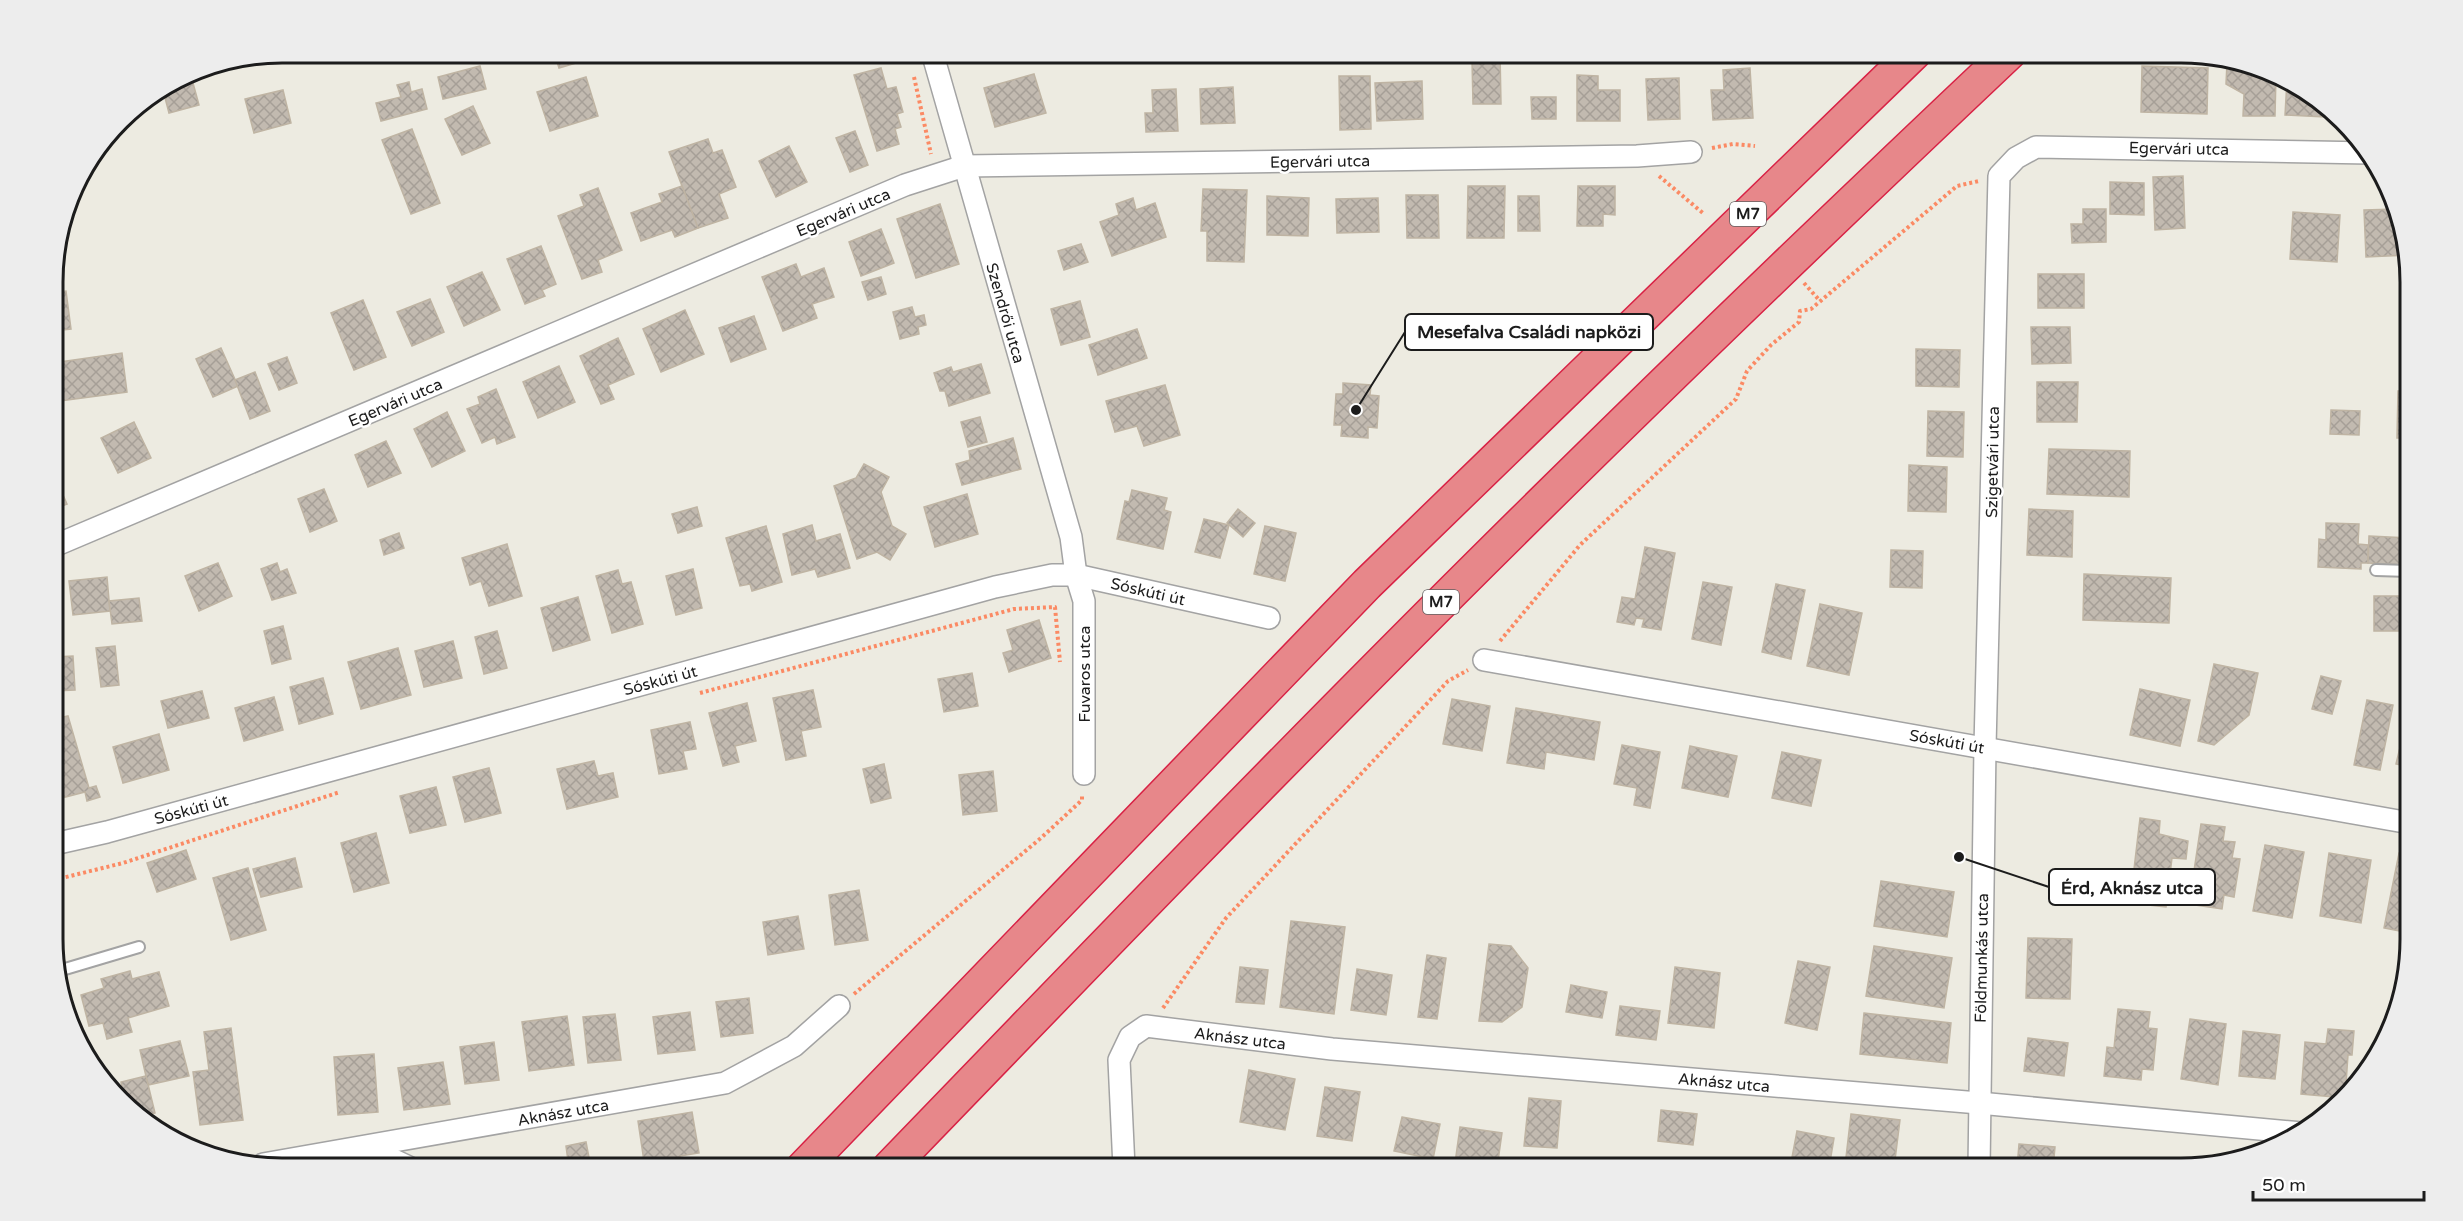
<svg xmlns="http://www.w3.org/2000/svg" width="2463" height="1221" font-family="'Varela Round',sans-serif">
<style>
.building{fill:url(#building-cross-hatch);stroke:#bfb4a3;stroke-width:1.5}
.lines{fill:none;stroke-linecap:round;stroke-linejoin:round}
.lane-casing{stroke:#a3a3a3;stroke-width:14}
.street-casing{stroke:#a3a3a3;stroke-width:24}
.highway-casing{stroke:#d82245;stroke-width:36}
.path{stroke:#fb8a64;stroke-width:4;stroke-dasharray:3 3;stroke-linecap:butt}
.lane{stroke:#fff;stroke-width:10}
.street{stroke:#fff;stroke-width:21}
.highway{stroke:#e7878a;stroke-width:33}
.labels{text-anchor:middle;stroke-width:5;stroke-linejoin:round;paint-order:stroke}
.shield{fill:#fff;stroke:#606060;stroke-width:1.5}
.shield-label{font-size:15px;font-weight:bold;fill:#1c1c1c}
.street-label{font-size:16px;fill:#1c1c1c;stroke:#fff}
.rim{fill:none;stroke:#1c1c1c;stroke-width:3}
.leader{fill:none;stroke:#1c1c1c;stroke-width:2}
.callout-dot{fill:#1c1c1c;stroke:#fff;stroke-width:2}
.callout{fill:#fff;stroke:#1c1c1c;stroke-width:2}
.callout-label{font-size:18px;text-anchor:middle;font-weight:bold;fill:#1c1c1c}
</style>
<defs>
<pattern id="building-cross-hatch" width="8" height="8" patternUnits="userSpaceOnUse" patternTransform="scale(1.5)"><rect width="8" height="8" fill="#c2bab0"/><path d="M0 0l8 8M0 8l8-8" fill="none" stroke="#a69f97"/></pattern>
</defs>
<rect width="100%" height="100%" fill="#edebe1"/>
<g class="building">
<path d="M554,52H591L593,58L559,68Z"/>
<path d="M1463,52H1500L1501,104H1473L1472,61L1463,62Z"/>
<path d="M2227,63L2276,75L2275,116H2243L2244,94L2226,84Z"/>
<path d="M480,66L486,89L443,99L438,77Z"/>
<path d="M2142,66L2208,68L2207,114L2141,112Z"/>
<path d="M881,68L887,89L896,87L903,112L897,114L901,127L895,129L899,144L877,151L854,75Z"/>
<path d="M1750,68L1753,118L1713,120L1711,90H1724L1723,70Z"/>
<path d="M190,72L199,105L169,113L163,90Z"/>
<path d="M1034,74L1046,113L995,127L984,88Z"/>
<path d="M1577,75L1598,76V90H1620V121H1577Z"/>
<path d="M1339,76H1370L1371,129L1340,130Z"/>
<path d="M586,77L598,116L550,131L537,92Z"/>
<path d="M1679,78L1680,119L1648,120L1646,79Z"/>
<path d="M2287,80L2325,111V117L2285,115Z"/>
<path d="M1422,81L1423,119L1377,121L1375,83Z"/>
<path d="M409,82L411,92L422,89L427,109L381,121L376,103L401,97L397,85Z"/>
<path d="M1233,87L1235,123L1201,124L1200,89Z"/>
<path d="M1176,89L1178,131L1146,132L1145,113H1153L1152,90Z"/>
<path d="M283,90L291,123L254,133L245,99Z"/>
<path d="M1531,97H1556V119H1532Z"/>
<path d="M473,106L490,143L462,155L445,119Z"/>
<path d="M412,129L440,203L411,214L382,140Z"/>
<path d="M855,131L868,165L850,172L836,138Z"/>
<path d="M708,139L713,153L722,150L736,187L719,194L728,218L698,228L669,152Z"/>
<path d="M789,146L807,182L776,197L759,161Z"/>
<path d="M2183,176L2185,228L2155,230L2153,177Z"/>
<path d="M2110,182L2144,183V215L2110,214Z"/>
<path d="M682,186L698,228L675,237L672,230L641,241L631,213L662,202L659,194Z"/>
<path d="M1468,186H1505L1504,238H1467Z"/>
<path d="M1578,186H1615V215L1603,214V226H1577Z"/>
<path d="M598,188L622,250L598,260L602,272L582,279L558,216L584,206L580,195Z"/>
<path d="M1203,189L1247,190L1244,262L1207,261V231H1201Z"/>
<path d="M1406,195H1438L1439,238H1407Z"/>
<path d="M1267,196L1309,198L1308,236L1267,235Z"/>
<path d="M1518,196H1539L1540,231H1518Z"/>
<path d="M1133,198L1136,210L1155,203L1166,237L1112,256L1100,222L1119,215L1116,204Z"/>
<path d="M1378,198L1379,232L1337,233L1336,199Z"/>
<path d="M940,204L959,264L916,278L897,219Z"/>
<path d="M2083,209H2106V242L2072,243L2071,224H2083Z"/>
<path d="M2397,209L2409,255L2366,257L2364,210Z"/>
<path d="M2293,212L2340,215L2337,262L2290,259Z"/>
<path d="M881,229L894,263L861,276L849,242Z"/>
<path d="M1081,244L1088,262L1064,270L1058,251Z"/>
<path d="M541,246L556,284L542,290L545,296L525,304L507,259Z"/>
<path d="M796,264L801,277L824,268L834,297L812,304L817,318L783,331L762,277Z"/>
<path d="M482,272L500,310L464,326L447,287Z"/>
<rect x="2038" y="274" width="46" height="34"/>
<path d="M881,277L886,294L868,300L862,282Z"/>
<path d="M66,291L71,329L53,331V293Z"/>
<path d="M430,299L444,332L412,346L397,312Z"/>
<path d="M363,300L386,357L354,370L331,313Z"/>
<path d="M1080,301L1090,337L1061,345L1051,309Z"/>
<path d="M912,307L915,317L924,315L926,325L918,327L919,334L900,339L893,312Z"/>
<path d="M685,310L704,354L661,372L643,329Z"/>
<path d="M754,316L766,349L731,362L719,328Z"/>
<path d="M2031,327H2070L2071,363L2032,364Z"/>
<path d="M1137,329L1147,358L1098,375L1089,345Z"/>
<path d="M618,338L634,374L608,385L614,399L601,404L580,356Z"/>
<path d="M221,348L238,386L213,397L196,359Z"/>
<path d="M1916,349L1960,350L1959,387L1916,386Z"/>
<path d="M122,353L127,392L53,402V363Z"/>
<path d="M287,357L297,383L279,390L268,364Z"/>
<path d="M981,364L990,393L949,406L945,391H940L934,373L951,367L953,372Z"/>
<path d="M559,366L575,402L538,418L523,382Z"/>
<path d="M255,372L270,411L250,419L235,380Z"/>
<path d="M2037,382H2078L2077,422H2037Z"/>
<path d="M1343,383L1371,385L1370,395L1379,396L1377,428L1368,427V438L1341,436L1342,425H1334L1336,394H1343Z"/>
<path d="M1165,385L1180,435L1144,446L1137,426L1115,432L1106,401Z"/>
<path d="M496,389L515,437L497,444L495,437L482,443L467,409L480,404L478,397Z"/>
<path d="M2398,391H2409V438H2397Z"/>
<path d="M2331,410L2360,411L2359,435L2330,434Z"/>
<path d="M1928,411L1964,412L1963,457L1927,456Z"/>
<path d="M447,412L465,451L432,467L414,429Z"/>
<path d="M980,417L987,442L968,447L961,422Z"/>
<path d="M134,422L151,458L118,473L101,438Z"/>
<path d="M1013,438L1021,469L962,485L956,464L970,460L969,451Z"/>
<path d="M386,441L401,473L368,487L355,455Z"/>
<path d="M2049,449L2130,451L2129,497L2047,494Z"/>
<path d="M864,464L889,477L881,492L892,526L906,534L890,560L877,552L857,559L834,486L856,478Z"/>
<path d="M1909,465L1947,467L1946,512L1908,511Z"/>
<path d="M53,472L67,504L54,509Z"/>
<path d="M324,489L337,521L310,532L298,499Z"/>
<path d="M1132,490L1167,498L1164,510L1171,512L1163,549L1117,539L1125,501L1129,502Z"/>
<path d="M967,494L978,534L935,547L924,507Z"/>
<path d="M697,507L702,526L678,533L672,514Z"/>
<path d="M1238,509L1255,523L1243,537L1227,523Z"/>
<path d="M2029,509L2073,511L2072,557L2027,555Z"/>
<path d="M1204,519L1229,525L1220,558L1195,552Z"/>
<path d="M2326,523L2359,524L2358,544L2368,545V563H2361V569L2318,567L2319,539L2326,540Z"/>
<path d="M812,525L816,541L840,534L850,568L818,577L815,569L792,575L783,534Z"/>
<path d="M766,526L782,582L752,591L750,584L740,586L726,538Z"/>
<path d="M1265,526L1296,533L1285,581L1254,574Z"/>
<path d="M399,533L404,548L384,555L380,540Z"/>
<path d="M2369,536L2409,538V565L2368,563Z"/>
<path d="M507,544L522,596L489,606L481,581L470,585L462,558Z"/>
<path d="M1645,547L1675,553L1661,630L1642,627L1644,619L1636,618L1634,625L1617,622L1622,597L1635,599Z"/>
<path d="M1891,550L1923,551L1922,588L1890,587Z"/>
<path d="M218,563L232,596L199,611L185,576Z"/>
<path d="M277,563L280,572L287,569L296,593L272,600L261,569Z"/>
<path d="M693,569L702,608L676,615L666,576Z"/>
<path d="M618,570L622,584L631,582L643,624L612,633L596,576Z"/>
<path d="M2084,574L2171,578L2169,623L2083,620Z"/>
<path d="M107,577L110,611L73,615L69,581Z"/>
<path d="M1703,582L1732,587L1721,645L1692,639Z"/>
<path d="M1776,584L1805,590L1791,659L1762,652Z"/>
<rect x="2374" y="596" width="36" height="35"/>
<path d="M578,597L590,640L553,651L541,608Z"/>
<path d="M139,598L142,621L112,624L109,601Z"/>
<path d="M1820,604L1862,613L1849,675L1807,666Z"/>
<path d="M1039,620L1051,658L1009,672L1003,653L1013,650L1007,630Z"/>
<path d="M283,626L291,659L272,664L264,631Z"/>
<path d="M497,631L507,668L484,674L475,637Z"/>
<path d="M453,641L462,678L424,687L415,651Z"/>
<path d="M115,646L119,685L101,687L96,648Z"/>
<path d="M398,648L411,695L361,709L348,662Z"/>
<path d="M73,656L75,690L54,691V657Z"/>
<path d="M2214,664L2258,673L2249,715L2214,745L2198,741Z"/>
<path d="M972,673L978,706L944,712L938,679Z"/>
<path d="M2321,676L2341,681L2332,714L2312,709Z"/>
<path d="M323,678L333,714L299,724L290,687Z"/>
<path d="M2140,689L2190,700L2180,746L2130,735Z"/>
<path d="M813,690L821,727L801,731L806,756L786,760L773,698Z"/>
<path d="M202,691L209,718L168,728L161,701Z"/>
<path d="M274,697L283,730L244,741L235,708Z"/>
<path d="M1452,699L1490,706L1482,751L1443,744Z"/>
<path d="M2367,700L2393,705L2380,770L2354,765Z"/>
<path d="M747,703L756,741L735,746L739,762L723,766L709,713Z"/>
<path d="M1516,708L1600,722L1594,760L1546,752L1544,769L1507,763Z"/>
<path d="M68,716L89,788L96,786L100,797L87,801L85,792L58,799L61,809L54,812V719Z"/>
<path d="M690,722L696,749L683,751L687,769L659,774L651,730Z"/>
<path d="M159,734L169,770L123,783L113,747Z"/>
<path d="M2403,735L2410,737V767L2396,764Z"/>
<path d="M1622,745L1660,752L1650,808L1634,805L1637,788L1614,784Z"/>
<path d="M1690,746L1737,756L1728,797L1682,788Z"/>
<path d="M1782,752L1821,760L1811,806L1772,798Z"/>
<path d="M594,761L598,776L613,773L618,797L567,809L557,769Z"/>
<path d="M884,764L891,798L871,803L863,769Z"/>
<path d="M489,768L501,813L465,822L453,777Z"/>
<path d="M993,771L997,811L963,815L959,775Z"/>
<path d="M436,787L446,825L410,833L400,796Z"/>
<path d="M2140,818L2160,821L2159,834L2188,841L2186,859L2172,858L2166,907L2130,903Z"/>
<path d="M2201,824L2225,827L2223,841L2235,842L2232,858L2240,859L2234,897L2224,895L2222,909L2189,904Z"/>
<path d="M376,833L389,883L354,892L341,843Z"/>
<path d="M2265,845L2304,852L2292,918L2253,911Z"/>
<path d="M186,850L196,879L157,892L147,863Z"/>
<path d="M2329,853L2371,860L2361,923L2320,916Z"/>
<path d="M2399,853L2410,855V933L2384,928Z"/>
<path d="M295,858L302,887L261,897L253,869Z"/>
<path d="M248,868L266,930L231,940L213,878Z"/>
<path d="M1881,881L1954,892L1947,937L1874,926Z"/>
<path d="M859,890L868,940L835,945L829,895Z"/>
<path d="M798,916L804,949L768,955L763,922Z"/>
<path d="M1291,921L1345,927L1334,1014L1280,1007Z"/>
<path d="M2028,938L2072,939L2070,999L2026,998Z"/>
<path d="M1489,944L1511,946L1528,968L1522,1007L1502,1022L1479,1021Z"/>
<path d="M1874,946L1952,958L1944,1008L1866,996Z"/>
<path d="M1427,955L1446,958L1437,1019L1418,1017Z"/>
<path d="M1798,961L1830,967L1817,1030L1785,1023Z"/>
<path d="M1240,967L1268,970L1264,1004L1236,1002Z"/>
<path d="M1675,967L1720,973L1714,1028L1668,1023Z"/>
<path d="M1357,969L1392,975L1386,1015L1351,1010Z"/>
<path d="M130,971L132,979L159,972L169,1006L128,1018L132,1032L107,1039L103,1023L89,1026L81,995L104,988L101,979Z"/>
<path d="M1571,985L1607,992L1602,1018L1566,1012Z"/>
<path d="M749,998L753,1033L721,1037L716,1002Z"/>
<path d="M1620,1006L1660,1011L1656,1040L1616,1035Z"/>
<path d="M2118,1009L2150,1012L2148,1028L2157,1029L2153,1070L2142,1069L2141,1080L2104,1076L2107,1047L2114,1048Z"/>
<path d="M690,1012L695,1050L658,1054L653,1017Z"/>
<path d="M1864,1013L1951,1023L1947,1063L1860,1054Z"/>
<path d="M615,1014L621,1060L588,1063L583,1017Z"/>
<path d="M567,1016L574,1065L529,1071L522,1022Z"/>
<path d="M2190,1019L2226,1024L2218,1085L2181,1079Z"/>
<path d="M231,1028L243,1120L200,1125L193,1072L209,1070L204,1032Z"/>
<path d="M2328,1029L2354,1031L2352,1055H2348L2345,1098L2301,1094L2305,1042L2326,1044Z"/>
<path d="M2243,1031L2280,1035L2275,1079L2239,1076Z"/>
<path d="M2028,1038L2068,1043L2064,1076L2024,1071Z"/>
<path d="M180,1041L189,1076L148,1085L140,1050Z"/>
<path d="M494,1042L499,1080L465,1084L460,1047Z"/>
<path d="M374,1054L378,1112L338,1115L334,1057Z"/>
<path d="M443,1062L450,1104L404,1110L398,1068Z"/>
<path d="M1249,1070L1295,1079L1285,1130L1240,1122Z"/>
<path d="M146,1076L155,1113L145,1116L124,1099L121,1082Z"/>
<path d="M1325,1087L1360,1092L1352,1141L1317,1136Z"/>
<path d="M1529,1098L1561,1101L1557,1148L1524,1146Z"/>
<path d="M1661,1110L1697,1114L1693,1145L1658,1141Z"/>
<path d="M692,1112L699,1153L680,1156L682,1168H645L638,1121Z"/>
<path d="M1851,1114L1900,1120L1894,1168L1845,1166Z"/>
<path d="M1402,1117L1440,1124L1433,1159L1394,1151Z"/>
<path d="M1460,1127L1502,1133L1497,1168L1455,1163Z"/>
<path d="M1797,1131L1834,1138L1829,1168H1790Z"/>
<path d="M586,1142L591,1168H569L566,1146Z"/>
<path d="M2019,1144L2055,1147L2053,1168H2017Z"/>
<path d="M1212,1160L1214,1168H1170Z"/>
</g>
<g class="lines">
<g class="lane-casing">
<g id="lane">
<path d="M2376,570L2409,571"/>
<path d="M55,972L139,947"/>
</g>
</g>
<g class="street-casing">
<g id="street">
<path d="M932,52L1071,537L1076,575L1084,601V774"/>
<path d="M54,546L905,185L964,166L1637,156L1691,152"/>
<path d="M1484,660L2410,823"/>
<path d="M54,844L107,832L995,587L1052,575H1076L1269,618"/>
<path d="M365,1150L379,1153L411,1168"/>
<path d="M263,1164L725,1083L794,1046L839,1006"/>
<path d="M1124,1168L1119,1060L1130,1037L1146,1026L1332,1049L1979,1103L2302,1133"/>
<path d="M1979,1168L1985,747L1999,176L2016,158L2036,147L2370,153"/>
</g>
</g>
<g class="highway-casing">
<g id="highway">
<path d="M803,1168L1367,584L1915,52"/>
<path d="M889,1168C1084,966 1279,764 1478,566C1653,392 1831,221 2010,52"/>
</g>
</g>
<g class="path">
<path d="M914,77L931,154"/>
<path d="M1712,148L1733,144L1755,146"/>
<path d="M1659,176L1704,214"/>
<path d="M1804,283L1820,301"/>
<path d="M1500,641L1580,545L1736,399L1747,371L1771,345L1799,322L1800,311L1811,309L1957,186L1979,181"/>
<path d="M700,693L1014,609L1055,607L1060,662"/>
<path d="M54,880L123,863L340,792"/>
<path d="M854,994L1041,838L1082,800V795"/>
<path d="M1163,1008L1226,918L1448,681L1468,670"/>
</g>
<use href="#lane" class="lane"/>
<use href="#street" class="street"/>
<use href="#highway" class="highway"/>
</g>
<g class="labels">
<g class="shield">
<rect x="1730" y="202" width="36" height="24" rx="4.5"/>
<rect x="1423" y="590" width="36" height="24" rx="4.5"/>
</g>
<g class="shield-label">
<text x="1748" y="219">M7</text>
<text x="1441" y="607">M7</text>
</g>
<g class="street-label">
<text transform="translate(2179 148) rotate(1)" y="6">Egervári utca</text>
<text transform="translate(1320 161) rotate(-1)" y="6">Egervári utca</text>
<text transform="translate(843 212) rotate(-23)" y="6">Egervári utca</text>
<text transform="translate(1006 313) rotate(74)" y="6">Szendrői utca</text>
<text transform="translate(395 402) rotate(-23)" y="6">Egervári utca</text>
<text transform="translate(1992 462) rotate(-89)" y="6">Szigetvári utca</text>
<text transform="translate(1148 591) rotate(13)" y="6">Sóskúti út</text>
<text transform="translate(1084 674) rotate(-90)" y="6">Fuvaros utca</text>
<text transform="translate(660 680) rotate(-15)" y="6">Sóskúti út</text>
<text transform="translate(1947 741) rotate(10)" y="6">Sóskúti út</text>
<text transform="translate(191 809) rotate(-15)" y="6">Sóskúti út</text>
<text transform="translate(1981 958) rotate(-89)" y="6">Földmunkás utca</text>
<text transform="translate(1240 1038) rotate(7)" y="6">Aknász utca</text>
<text transform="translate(1724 1082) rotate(5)" y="6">Aknász utca</text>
<text transform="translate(563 1112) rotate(-10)" y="6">Aknász utca</text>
</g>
</g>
<path d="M0 0H2463V1221H0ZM282 63H2181A219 219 0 0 1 2400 282V939A219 219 0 0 1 2181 1158H282A219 219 0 0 1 63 939V282A219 219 0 0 1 282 63Z" fill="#ededed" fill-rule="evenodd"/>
<path class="rim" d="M282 63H2181A219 219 0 0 1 2400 282V939A219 219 0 0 1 2181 1158H282A219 219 0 0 1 63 939V282A219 219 0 0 1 282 63Z"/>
<path class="leader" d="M1356 410L1405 332M1959 857L2049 887"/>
<g class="callout-dot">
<circle cx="1356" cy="410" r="6"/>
<circle cx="1959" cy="857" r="6"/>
</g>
<g class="callout">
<rect x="1405" y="314" width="248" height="36" rx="6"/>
<rect x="2049" y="869" width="166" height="36" rx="6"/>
</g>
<g class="callout-label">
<text x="1529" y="338">Mesefalva Családi napközi</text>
<text x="2132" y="894">Érd, Aknász utca</text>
</g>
<path d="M2253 1191v9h171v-9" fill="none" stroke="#1c1c1c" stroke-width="3"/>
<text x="2262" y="1191" font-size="18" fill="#1c1c1c" stroke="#ffffff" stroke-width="4.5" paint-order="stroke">50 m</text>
</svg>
